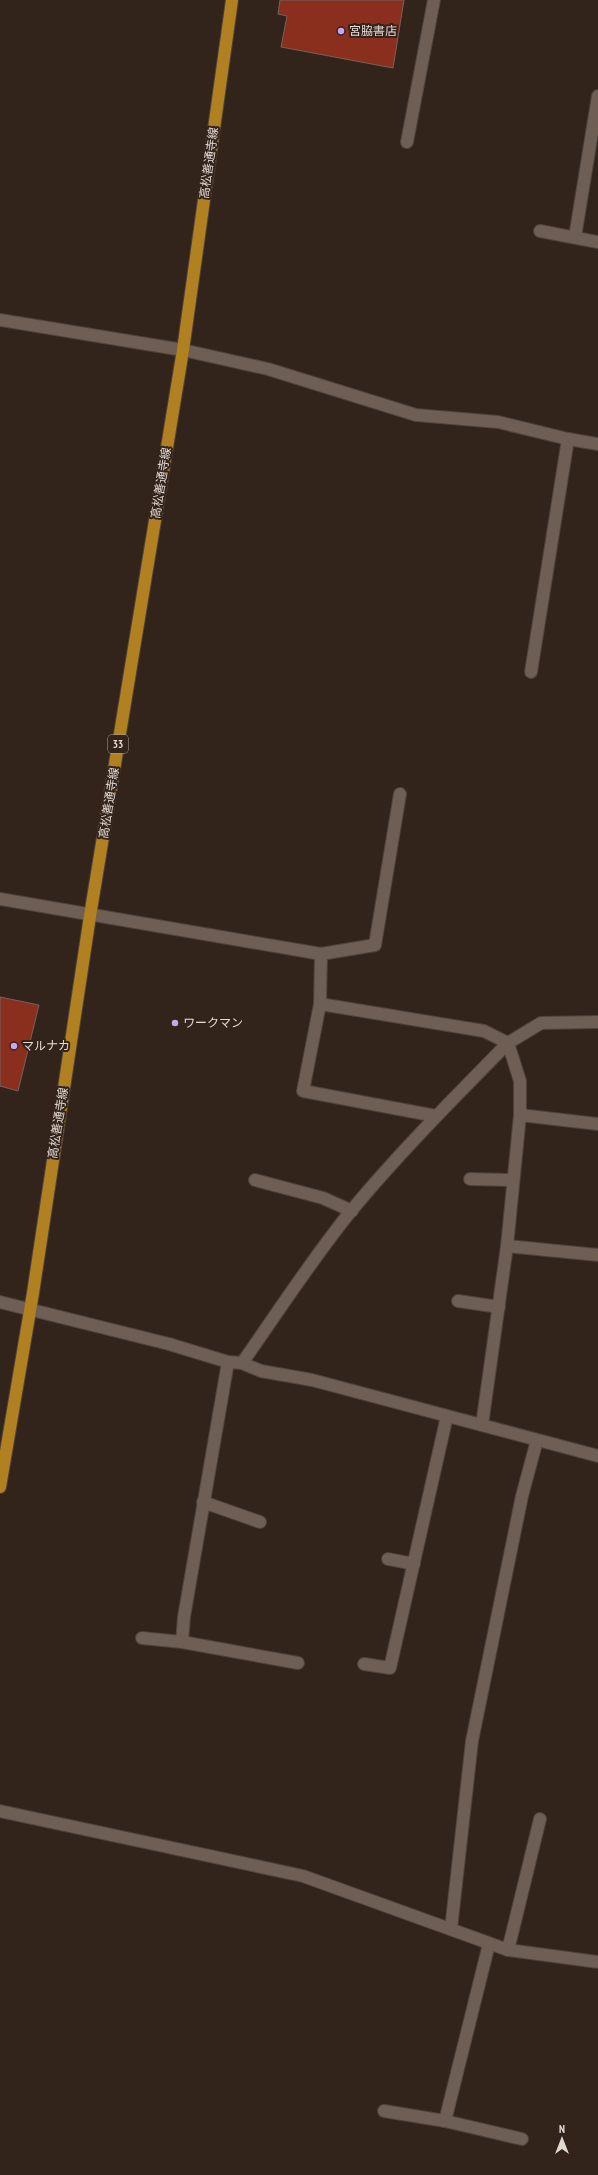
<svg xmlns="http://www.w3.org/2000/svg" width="598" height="2175" font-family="'PT Sans Narrow','Noto Sans JP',sans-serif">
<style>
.building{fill:#8a2e1e;stroke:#76625e}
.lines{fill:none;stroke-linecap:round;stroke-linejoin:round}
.minor-casing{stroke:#4e423b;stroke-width:14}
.major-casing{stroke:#4e423b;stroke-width:14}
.minor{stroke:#6e5e53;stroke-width:12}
.major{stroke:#b18021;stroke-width:12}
.poi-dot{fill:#c9a5ee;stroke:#32241b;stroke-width:1.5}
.labels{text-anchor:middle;stroke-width:4;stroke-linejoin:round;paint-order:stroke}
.shield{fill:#32241b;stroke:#aea39c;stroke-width:1}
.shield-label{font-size:11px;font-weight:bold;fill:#e3d9d3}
.poi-label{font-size:12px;fill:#e3d9d3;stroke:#32241b;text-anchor:start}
.street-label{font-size:12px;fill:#e3d9d3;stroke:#32241b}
</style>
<rect width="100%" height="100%" fill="#32241b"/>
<g class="building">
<path d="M280,0H404L393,68L281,47L287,16L278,14Z"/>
<path d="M0,997L39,1005L18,1091L0,1086Z"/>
</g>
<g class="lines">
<g class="minor-casing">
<g id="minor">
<path d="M407,142L434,0"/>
<path d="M540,231L598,242"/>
<path d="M575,237L598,96"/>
<path d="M0,320L183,350L268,369L416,415L498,422L568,439L598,444"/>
<path d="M531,672L568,439"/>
<path d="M0,899L321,954L375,945L400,794"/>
<path d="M321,954L320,1004L303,1091L436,1116"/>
<path d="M320,1004L484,1031L508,1043L541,1023L598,1022"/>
<path d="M520,1115L598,1124"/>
<path d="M470,1179L512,1180"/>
<path d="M255,1180L323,1198L352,1211"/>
<path d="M507,1246L598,1255"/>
<path d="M458,1301L499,1307"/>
<path d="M0,1302L169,1344L228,1362L242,1363L261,1371L312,1380L598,1456"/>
<path d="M228,1362L184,1617L182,1642L298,1663"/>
<path d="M242,1363C278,1312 312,1259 351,1211C400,1152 455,1097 508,1043L520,1081V1115L507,1246L482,1425"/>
<path d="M203,1502L260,1522"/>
<path d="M388,1559L414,1564"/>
<path d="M142,1638L182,1642"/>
<path d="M364,1664L390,1668L447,1416"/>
<path d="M0,1811L303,1876L508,1950L598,1962"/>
<path d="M451,1929L472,1741L522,1496L537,1440"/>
<path d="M489,1944L445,2121L522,2139"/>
<path d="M508,1950L540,1819"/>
<path d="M384,2111L445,2121"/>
</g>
</g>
<g class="major-casing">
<path id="major" d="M0,1487L33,1293L90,916L183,350L232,0"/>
</g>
<use href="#minor" class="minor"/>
<use href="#major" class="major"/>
</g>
<g class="poi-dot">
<circle cx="341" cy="31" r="4"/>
<circle cx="175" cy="1023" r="4"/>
<circle cx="14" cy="1046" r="4"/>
</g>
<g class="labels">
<rect class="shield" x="108" y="735" width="20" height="18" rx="3"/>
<g class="shield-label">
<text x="118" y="748">33</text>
</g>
<g class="poi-label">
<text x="349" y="35">宮脇書店</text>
<text x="183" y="1027">ワークマン</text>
<text x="22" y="1050">マルナカ</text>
</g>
<g class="street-label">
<text transform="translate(209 163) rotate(-82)" y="4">高松善通寺線</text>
<text transform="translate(161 483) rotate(-81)" y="4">高松善通寺線</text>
<text transform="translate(109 803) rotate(-81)" y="4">高松善通寺線</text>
<text transform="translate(58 1123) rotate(-81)" y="4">高松善通寺線</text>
</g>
</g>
<g transform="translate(562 2139)" stroke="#32241b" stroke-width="3" paint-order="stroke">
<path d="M0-3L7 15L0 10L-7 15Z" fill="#e3d9d3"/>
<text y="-6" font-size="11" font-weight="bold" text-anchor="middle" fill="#e3d9d3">N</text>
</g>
</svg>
